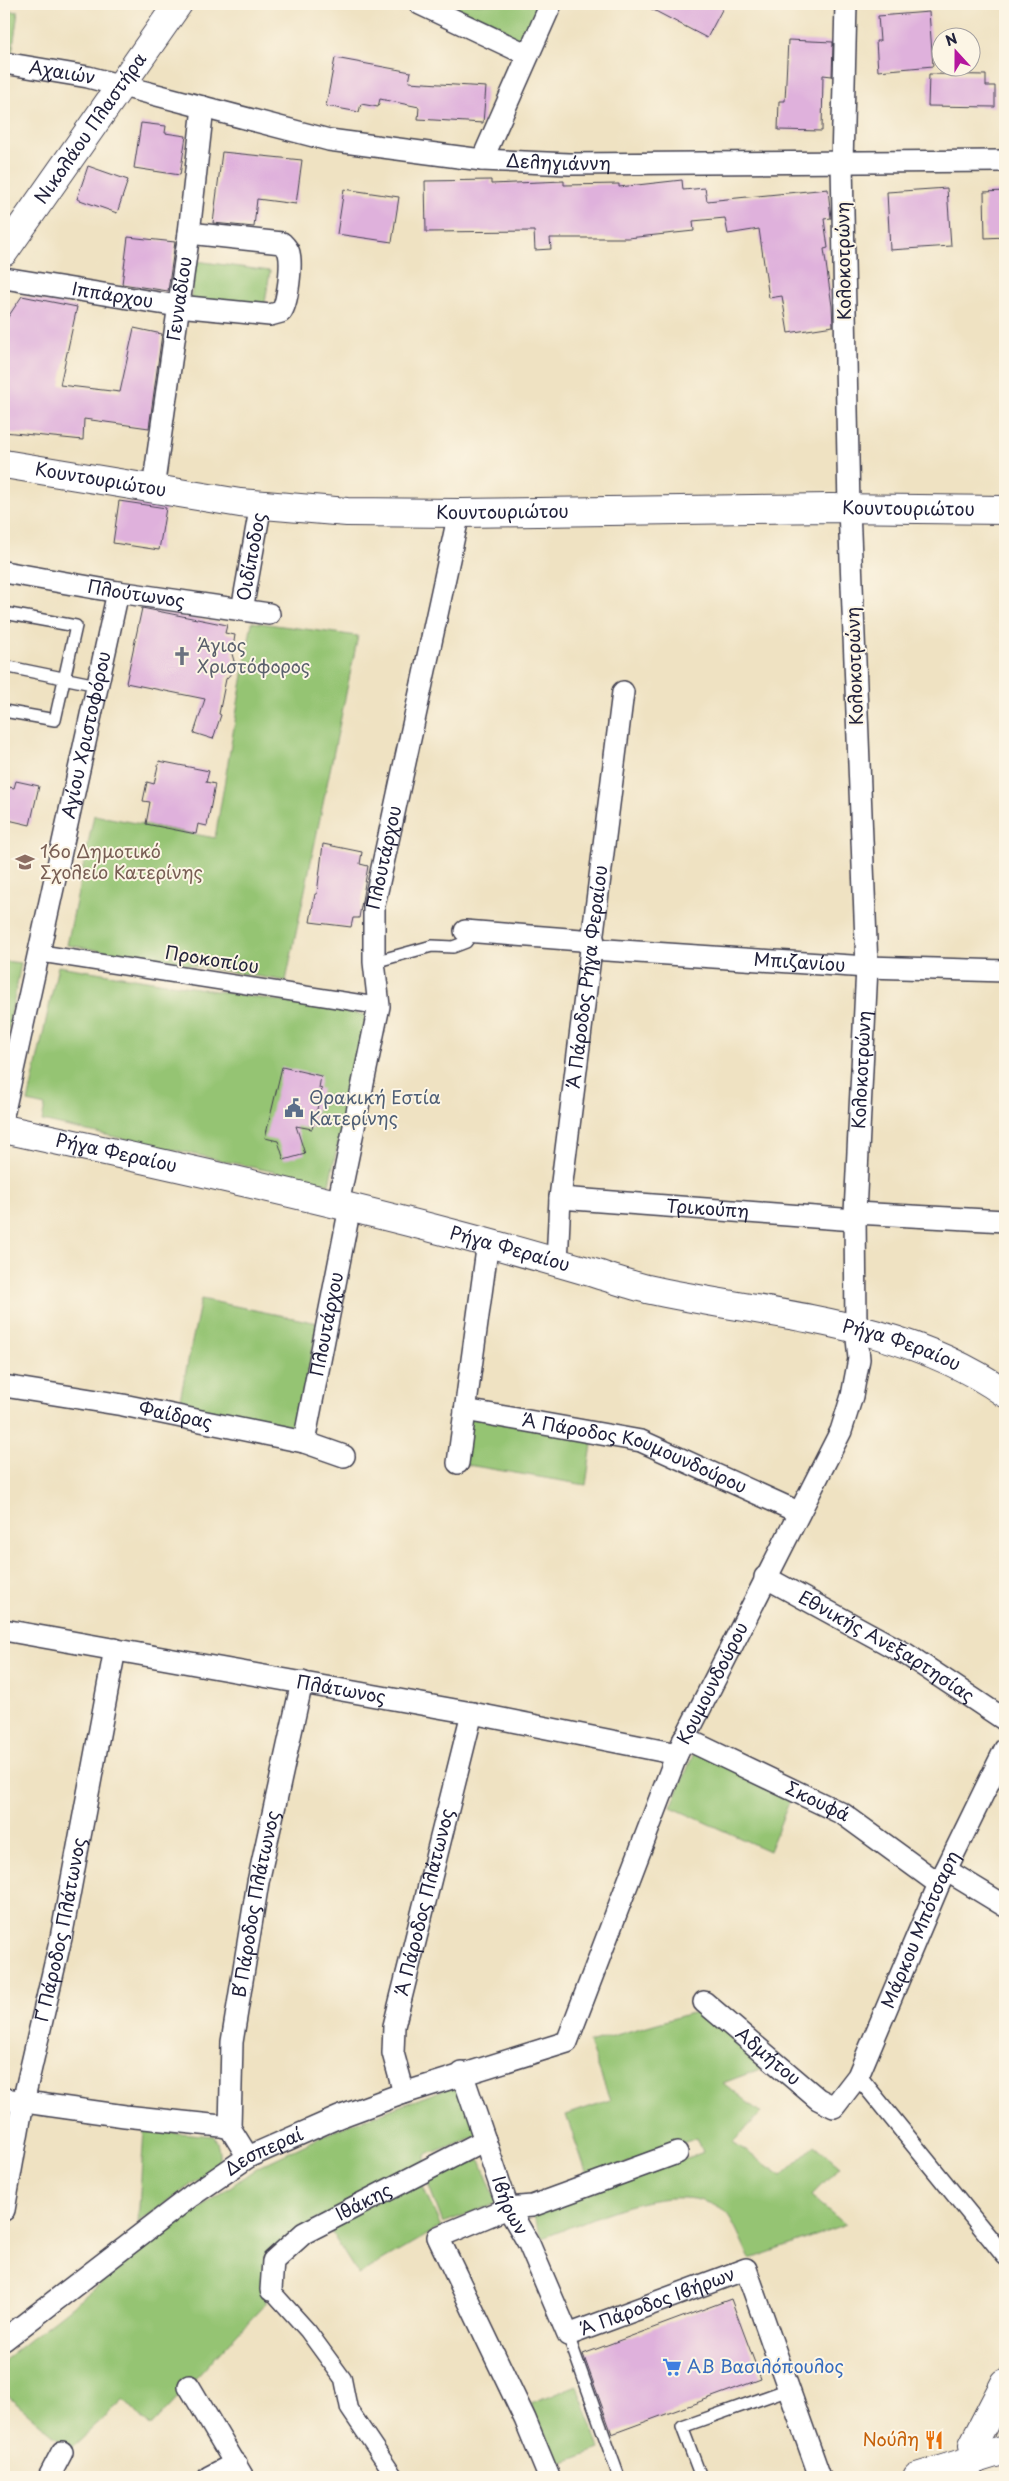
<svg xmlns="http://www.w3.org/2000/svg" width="1009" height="2481" font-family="'Playpen Sans',sans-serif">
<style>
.green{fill:#95c473;stroke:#5c7357}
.building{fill:#dfb1dc}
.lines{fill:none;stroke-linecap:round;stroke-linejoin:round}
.service-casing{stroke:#413f4f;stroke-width:14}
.pedestrian-casing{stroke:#413f4f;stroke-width:19}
.minor-casing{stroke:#413f4f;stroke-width:24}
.tertiary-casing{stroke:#413f4f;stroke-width:30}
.secondary-casing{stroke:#413f4f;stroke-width:30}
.service{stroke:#fff;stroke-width:11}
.pedestrian{stroke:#fff;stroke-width:16}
.minor{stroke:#fff;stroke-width:21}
.tertiary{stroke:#fff;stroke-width:28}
.secondary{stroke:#fff;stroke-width:28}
.labels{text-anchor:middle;stroke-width:4;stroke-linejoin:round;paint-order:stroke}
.street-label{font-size:18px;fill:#22223b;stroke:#fcf5e5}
.worship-label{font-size:18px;fill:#5b616d;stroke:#fcf5e5;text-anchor:start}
.education-label{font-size:18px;fill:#785e54;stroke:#fcf5e5;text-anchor:start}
.service-label{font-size:18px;fill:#4e5e75;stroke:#fcf5e5;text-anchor:start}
.shop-label{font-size:18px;fill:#366cbe;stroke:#fcf5e5;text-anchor:start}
.food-label{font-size:18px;fill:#c56008;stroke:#fcf5e5;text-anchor:end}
</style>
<rect width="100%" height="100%" fill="#fcf5e5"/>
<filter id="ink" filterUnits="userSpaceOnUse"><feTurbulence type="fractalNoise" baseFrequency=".02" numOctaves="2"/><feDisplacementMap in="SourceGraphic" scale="10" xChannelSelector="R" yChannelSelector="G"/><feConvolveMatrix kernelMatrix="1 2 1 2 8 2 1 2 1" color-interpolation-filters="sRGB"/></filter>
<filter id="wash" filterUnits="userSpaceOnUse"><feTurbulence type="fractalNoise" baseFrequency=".0096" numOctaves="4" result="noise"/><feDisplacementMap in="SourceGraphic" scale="20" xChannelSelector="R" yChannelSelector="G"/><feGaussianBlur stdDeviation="1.12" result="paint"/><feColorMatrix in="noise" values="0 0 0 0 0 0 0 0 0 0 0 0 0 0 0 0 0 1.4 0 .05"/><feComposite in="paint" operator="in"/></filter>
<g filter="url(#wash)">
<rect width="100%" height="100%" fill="#efe2c2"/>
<g class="green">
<path d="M4,4H7L6,10L18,12L11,61L4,60Z"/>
<path d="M441,4H541L524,43Z"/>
<path d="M196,261L270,271L262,322L189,311Z"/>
<path d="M252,622L358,636L286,981L67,945L94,815L215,838Z"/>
<path d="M4,961L21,963L4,1053Z"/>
<path d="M58,966L367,1015L329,1184L42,1121L45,1106L28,1102Z"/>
<path d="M201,1299L318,1323L296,1428L179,1404Z"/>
<path d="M469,1417L593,1438L586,1485L462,1464Z"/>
<path d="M695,1751L792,1795L769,1851L671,1807Z"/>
<path d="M702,2010L768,2066L723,2083L761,2113L733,2142L782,2176L815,2145L840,2166L811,2196L846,2225L750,2259C744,2248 733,2218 725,2212C677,2175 591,2220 543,2238L531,2214L703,2152L697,2138L588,2177L566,2115L610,2100L589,2043Z"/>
<path d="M459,2084L479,2135L426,2155V2163L415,2169L441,2227L358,2275L321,2216L264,2258L266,2303L150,2427L124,2399L70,2449L4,2393V2360L149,2245L258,2167L338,2129Z"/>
<path d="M144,2130L214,2136C219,2147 221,2154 217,2166L138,2223Z"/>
<path d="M480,2160L497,2203L443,2223L427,2181Z"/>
<path d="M577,2385L600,2449L558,2464L531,2404Z"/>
</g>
<g id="blocks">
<g class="building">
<path d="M642,4H725L707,38Z"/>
<path d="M929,12L933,66L878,71L876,41H880L878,16Z"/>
<path d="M788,40L833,42L832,76L823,75L822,131L778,130L779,101H785Z"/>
<path d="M335,58L411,72L409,82L486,87L483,123L418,119L419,107L380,99L378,107L361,104L359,112L326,106Z"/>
<path d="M929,74L986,75V86H995V107L928,106Z"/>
<path d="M141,123L166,126L165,133L186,136L180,175L134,168Z"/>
<path d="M222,152L302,160L296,204L257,199L254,227L213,223Z"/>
<path d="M88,166L128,180L117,213L77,199Z"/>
<path d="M491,180V184L564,181V185L619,184V187L682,180L683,190L705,188L707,201L828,189L831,218L824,219L828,248L824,249L832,306L833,326L788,333L782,296L769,298L759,229L728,234L725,218L693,221L694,231L628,238H550L551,249L535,250L534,231L426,232L425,181Z"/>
<path d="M947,188L951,246L890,250L887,192Z"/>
<path d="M344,189L399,197L392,242L337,234Z"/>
<path d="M1005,191V237L985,238L984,192Z"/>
<path d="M128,237L175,242L168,291L122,284Z"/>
<path d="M22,296L77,307L60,385L120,392L134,328L162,334L149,428L84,419L83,440L4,432V323Z"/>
<path d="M119,501L166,508L159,550L113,543Z"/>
<path d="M142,608L227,625L225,633L235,635L232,654L236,668L226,679L219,714L221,715L213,739L194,733L205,699L126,683Z"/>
<path d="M159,761L209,771L206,782L215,784L207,826L198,824L196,834L146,824L150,802L143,801L147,782L154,784Z"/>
<path d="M16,781L39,786L30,825L4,819V786L14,788Z"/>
<path d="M323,844L362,852L360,864L368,866L359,918H353L351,927L310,922L315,894H317Z"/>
<path d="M282,1067L321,1076L319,1088L322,1089L312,1129L296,1126L305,1154L284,1160L278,1141L265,1138Z"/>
<path d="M731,2299L761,2379L612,2434L583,2354Z"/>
</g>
</g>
</g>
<g filter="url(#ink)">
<use href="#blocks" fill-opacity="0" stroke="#413f4f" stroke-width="1"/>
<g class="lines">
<g class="service-casing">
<g id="service">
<path d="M4,613L76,626L55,720L4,711"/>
<path d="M4,666L97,685"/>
<path d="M374,962L432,946L453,947L466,942L473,932"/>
<path d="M568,2335L619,2477"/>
<path d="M701,2477L682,2427L789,2389"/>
</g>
</g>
<g class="pedestrian-casing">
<g id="pedestrian">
<path d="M38,953L379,1006"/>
<path d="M858,2076L1005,2257"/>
<path d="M271,2290L308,2331L343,2379L349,2409L395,2477"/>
</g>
</g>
<g class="minor-casing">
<g id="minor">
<path d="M420,4L528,55"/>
<path id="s1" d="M4,63L88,77L329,140L482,160L569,164L1005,161"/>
<path d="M482,160L551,4"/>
<path id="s2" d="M4,278L178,306L270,315L281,312C288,303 292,264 289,253C288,249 285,246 282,243L189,233"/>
<path id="s3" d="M153,489L189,233L203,107"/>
<path id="s4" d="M4,572L118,592L269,614"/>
<path id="s5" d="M242,610L261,504"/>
<path d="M465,931L594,941"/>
<path id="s6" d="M592,949L867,967L1005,971"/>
<path id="s7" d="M4,1111L118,592"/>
<path id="s8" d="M560,1198L855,1220"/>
<path id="s9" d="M338,1204L379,1006L374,962V905L459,513"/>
<path d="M855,1213L1005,1221"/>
<path id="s10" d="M557,1263L560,1198L623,692"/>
<path id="s11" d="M4,1386L123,1405L304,1442L344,1456"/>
<path id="s12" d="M465,1410L641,1441L798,1512"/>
<path id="s13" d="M304,1442L350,1207"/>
<path d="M458,1463L488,1242"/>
<path id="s14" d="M765,1577L906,1654L1005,1720"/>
<path id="s15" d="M4,1630L472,1713L677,1754"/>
<path id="s16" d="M684,1738L843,1814L939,1884"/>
<path d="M946,1870L1005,1906"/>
<path id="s17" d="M704,2002L818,2099L834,2107L858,2076L939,1884L1005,1749"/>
<path id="s18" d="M462,2073L508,2208L529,2244L568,2335L746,2269L820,2477"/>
<path id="s19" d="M404,2093L393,2053L394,2026L472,1713"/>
<path d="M4,2099L125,2116L221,2126L230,2128L248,2157"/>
<path id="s20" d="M230,2128L232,2042L258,1882L302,1682"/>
<path id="s21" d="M4,2210L23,2102L61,1938L115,1649"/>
<path id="s22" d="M271,2290L273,2261L304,2233L485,2140"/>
<path id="s23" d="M4,2340L191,2196L248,2157L339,2117L404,2093L567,2042L677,1754L841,1431L852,1396L859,1359L856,1328L855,1213L867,967L849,508L842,163L846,4"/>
<path d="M189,2386L243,2477"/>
<path d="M49,2477L62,2452"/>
<path d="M209,2477L236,2463"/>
<path d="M549,2477L525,2419L438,2237L508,2208L532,2206L677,2153"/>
</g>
</g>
<g class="tertiary-casing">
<g id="tertiary">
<path id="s24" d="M4,464L240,503L347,512L459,513L831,508L1005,510"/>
<path id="s25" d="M4,1129C154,1161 303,1194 451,1233C497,1245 542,1258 587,1271C607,1277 627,1284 647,1289C768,1316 900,1319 1005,1393"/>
<path d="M977,2459L973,2445L1005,2383"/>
</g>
</g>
<g class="secondary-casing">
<g id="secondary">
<path id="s26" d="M4,252L178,4"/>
<path d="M917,2477L1005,2450"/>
</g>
</g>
<use href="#service" class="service"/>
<use href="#pedestrian" class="pedestrian"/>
<use href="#minor" class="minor"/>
<use href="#tertiary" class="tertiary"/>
<use href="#secondary" class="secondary"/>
</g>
</g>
<defs>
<g id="church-bare" transform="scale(1.5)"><path d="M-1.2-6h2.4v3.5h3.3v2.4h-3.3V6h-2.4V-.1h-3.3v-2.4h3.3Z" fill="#6b7280" stroke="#fcf5e5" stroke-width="2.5" paint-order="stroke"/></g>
<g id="school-bare" transform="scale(1.5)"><path d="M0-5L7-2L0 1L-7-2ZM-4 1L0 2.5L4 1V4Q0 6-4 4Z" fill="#8d6e63" stroke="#fcf5e5" stroke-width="2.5" paint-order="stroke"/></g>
<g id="civic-bare" transform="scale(1.5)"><path d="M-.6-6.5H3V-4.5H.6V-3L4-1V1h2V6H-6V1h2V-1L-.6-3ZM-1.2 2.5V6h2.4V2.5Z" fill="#5c6f8a" stroke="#fcf5e5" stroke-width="2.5" paint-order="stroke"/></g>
<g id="supermarket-bare" transform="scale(1.5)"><path d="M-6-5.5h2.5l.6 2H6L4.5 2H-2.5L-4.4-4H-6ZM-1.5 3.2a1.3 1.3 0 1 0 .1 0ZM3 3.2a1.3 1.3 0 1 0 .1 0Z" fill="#3f7fe0" stroke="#fcf5e5" stroke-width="2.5" paint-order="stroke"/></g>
<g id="restaurant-bare" transform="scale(1.5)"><path d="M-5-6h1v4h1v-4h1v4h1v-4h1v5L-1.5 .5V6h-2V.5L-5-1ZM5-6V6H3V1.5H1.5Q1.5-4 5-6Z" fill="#e8710a" stroke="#fcf5e5" stroke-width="2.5" paint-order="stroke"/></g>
</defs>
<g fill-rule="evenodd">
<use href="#church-bare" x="182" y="656"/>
<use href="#school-bare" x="25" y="862"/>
<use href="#civic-bare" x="294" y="1108"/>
<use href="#supermarket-bare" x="672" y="2367"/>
<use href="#restaurant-bare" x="934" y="2440"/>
</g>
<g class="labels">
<g class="street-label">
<text dy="6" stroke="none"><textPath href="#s1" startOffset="59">Αχαιών</textPath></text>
<text dy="6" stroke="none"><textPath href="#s26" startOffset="151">Νικολάου Πλαστήρα</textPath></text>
<text dy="6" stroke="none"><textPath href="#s1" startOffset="565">Δεληγιάννη</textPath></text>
<text transform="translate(844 261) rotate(-91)" y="6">Κολοκοτρώνη</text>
<text dy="6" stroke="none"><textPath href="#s2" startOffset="110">Ιππάρχου</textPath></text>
<text dy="6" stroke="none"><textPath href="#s3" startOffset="192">Γενναδίου</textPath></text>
<text dy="6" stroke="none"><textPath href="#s24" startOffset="98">Κουντουριώτου</textPath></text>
<text dy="6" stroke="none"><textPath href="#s24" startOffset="908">Κουντουριώτου</textPath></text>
<text dy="6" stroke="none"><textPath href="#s24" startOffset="502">Κουντουριώτου</textPath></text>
<text dy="6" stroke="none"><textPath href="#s5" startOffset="54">Οιδίποδος</textPath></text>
<text dy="6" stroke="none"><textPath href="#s4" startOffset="134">Πλούτωνος</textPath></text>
<text transform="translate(855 666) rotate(-92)" y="6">Κολοκοτρώνη</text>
<text dy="6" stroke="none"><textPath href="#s7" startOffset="385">Αγίου Χριστοφόρου</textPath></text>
<text dy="6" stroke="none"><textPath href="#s9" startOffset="352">Πλουτάρχου</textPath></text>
<text transform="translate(212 960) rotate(9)" y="6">Προκοπίου</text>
<text dy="6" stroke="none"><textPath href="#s6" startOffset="208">Μπιζανίου</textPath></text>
<text dy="6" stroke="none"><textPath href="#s10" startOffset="288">Α΄ Πάροδος Ρήγα Φεραίου</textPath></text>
<text dy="6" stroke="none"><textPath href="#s23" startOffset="1679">Κολοκοτρώνη</textPath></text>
<text dy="6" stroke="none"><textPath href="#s25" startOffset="115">Ρήγα Φεραίου</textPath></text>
<text dy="6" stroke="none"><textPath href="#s8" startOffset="148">Τρικούπη</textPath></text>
<text dy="6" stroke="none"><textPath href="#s25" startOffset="520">Ρήγα Φεραίου</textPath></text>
<text dy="6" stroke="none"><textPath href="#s13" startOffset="120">Πλουτάρχου</textPath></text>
<text dy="6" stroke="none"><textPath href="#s25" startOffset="924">Ρήγα Φεραίου</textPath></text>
<text dy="6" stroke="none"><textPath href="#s11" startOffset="174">Φαίδρας</textPath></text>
<text dy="6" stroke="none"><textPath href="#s12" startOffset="176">Α΄ Πάροδος Κουμουνδούρου</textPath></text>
<text dy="6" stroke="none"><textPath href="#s14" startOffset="140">Εθνικής Ανεξαρτησίας</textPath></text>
<text dy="6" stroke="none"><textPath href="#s23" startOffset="1032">Κουμουνδούρου</textPath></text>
<text dy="6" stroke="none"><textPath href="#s15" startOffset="342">Πλάτωνος</textPath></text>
<text dy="6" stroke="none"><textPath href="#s16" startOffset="148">Σκουφά</textPath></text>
<text dy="6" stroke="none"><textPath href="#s19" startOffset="196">Α΄ Πάροδος Πλάτωνος</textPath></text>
<text dy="6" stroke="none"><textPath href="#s20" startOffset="226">Β΄ Πάροδος Πλάτωνος</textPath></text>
<text dy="6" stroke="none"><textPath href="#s17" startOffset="366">Μάρκου Μπότσαρη</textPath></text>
<text dy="6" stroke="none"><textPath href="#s21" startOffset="286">Γ΄ Πάροδος Πλάτωνος</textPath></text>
<text dy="6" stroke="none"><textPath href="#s17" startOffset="84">Αδμήτου</textPath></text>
<text dy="6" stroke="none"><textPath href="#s23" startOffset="322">Δεσπεραί</textPath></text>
<text dy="6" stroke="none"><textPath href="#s22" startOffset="138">Ιθάκης</textPath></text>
<text dy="6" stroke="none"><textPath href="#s18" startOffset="141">Ιβήρων</textPath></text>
<text dy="6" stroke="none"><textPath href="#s18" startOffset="379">Α΄ Πάροδος Ιβήρων</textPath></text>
</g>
<g class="worship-label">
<text x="197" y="652">Άγιος<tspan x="197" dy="21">Χριστόφορος</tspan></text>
</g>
<g class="education-label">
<text x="40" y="858">16ο Δημοτικό<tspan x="40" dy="21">Σχολείο Κατερίνης</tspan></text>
</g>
<g class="service-label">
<text x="309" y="1104">Θρακική Εστία<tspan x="309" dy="21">Κατερίνης</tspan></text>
</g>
<g class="shop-label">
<text x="687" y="2373">ΑΒ Βασιλόπουλος</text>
</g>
<g class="food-label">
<text x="919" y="2446">Νούλη</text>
</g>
</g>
<rect width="1009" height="2481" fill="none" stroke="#fcf5e5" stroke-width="20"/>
<g transform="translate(956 52) rotate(339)"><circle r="24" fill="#fcf5e5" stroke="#a5a1a1"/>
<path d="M0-4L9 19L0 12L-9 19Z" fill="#b5179e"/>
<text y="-8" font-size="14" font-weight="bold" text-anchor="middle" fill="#22223b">N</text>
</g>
</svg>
